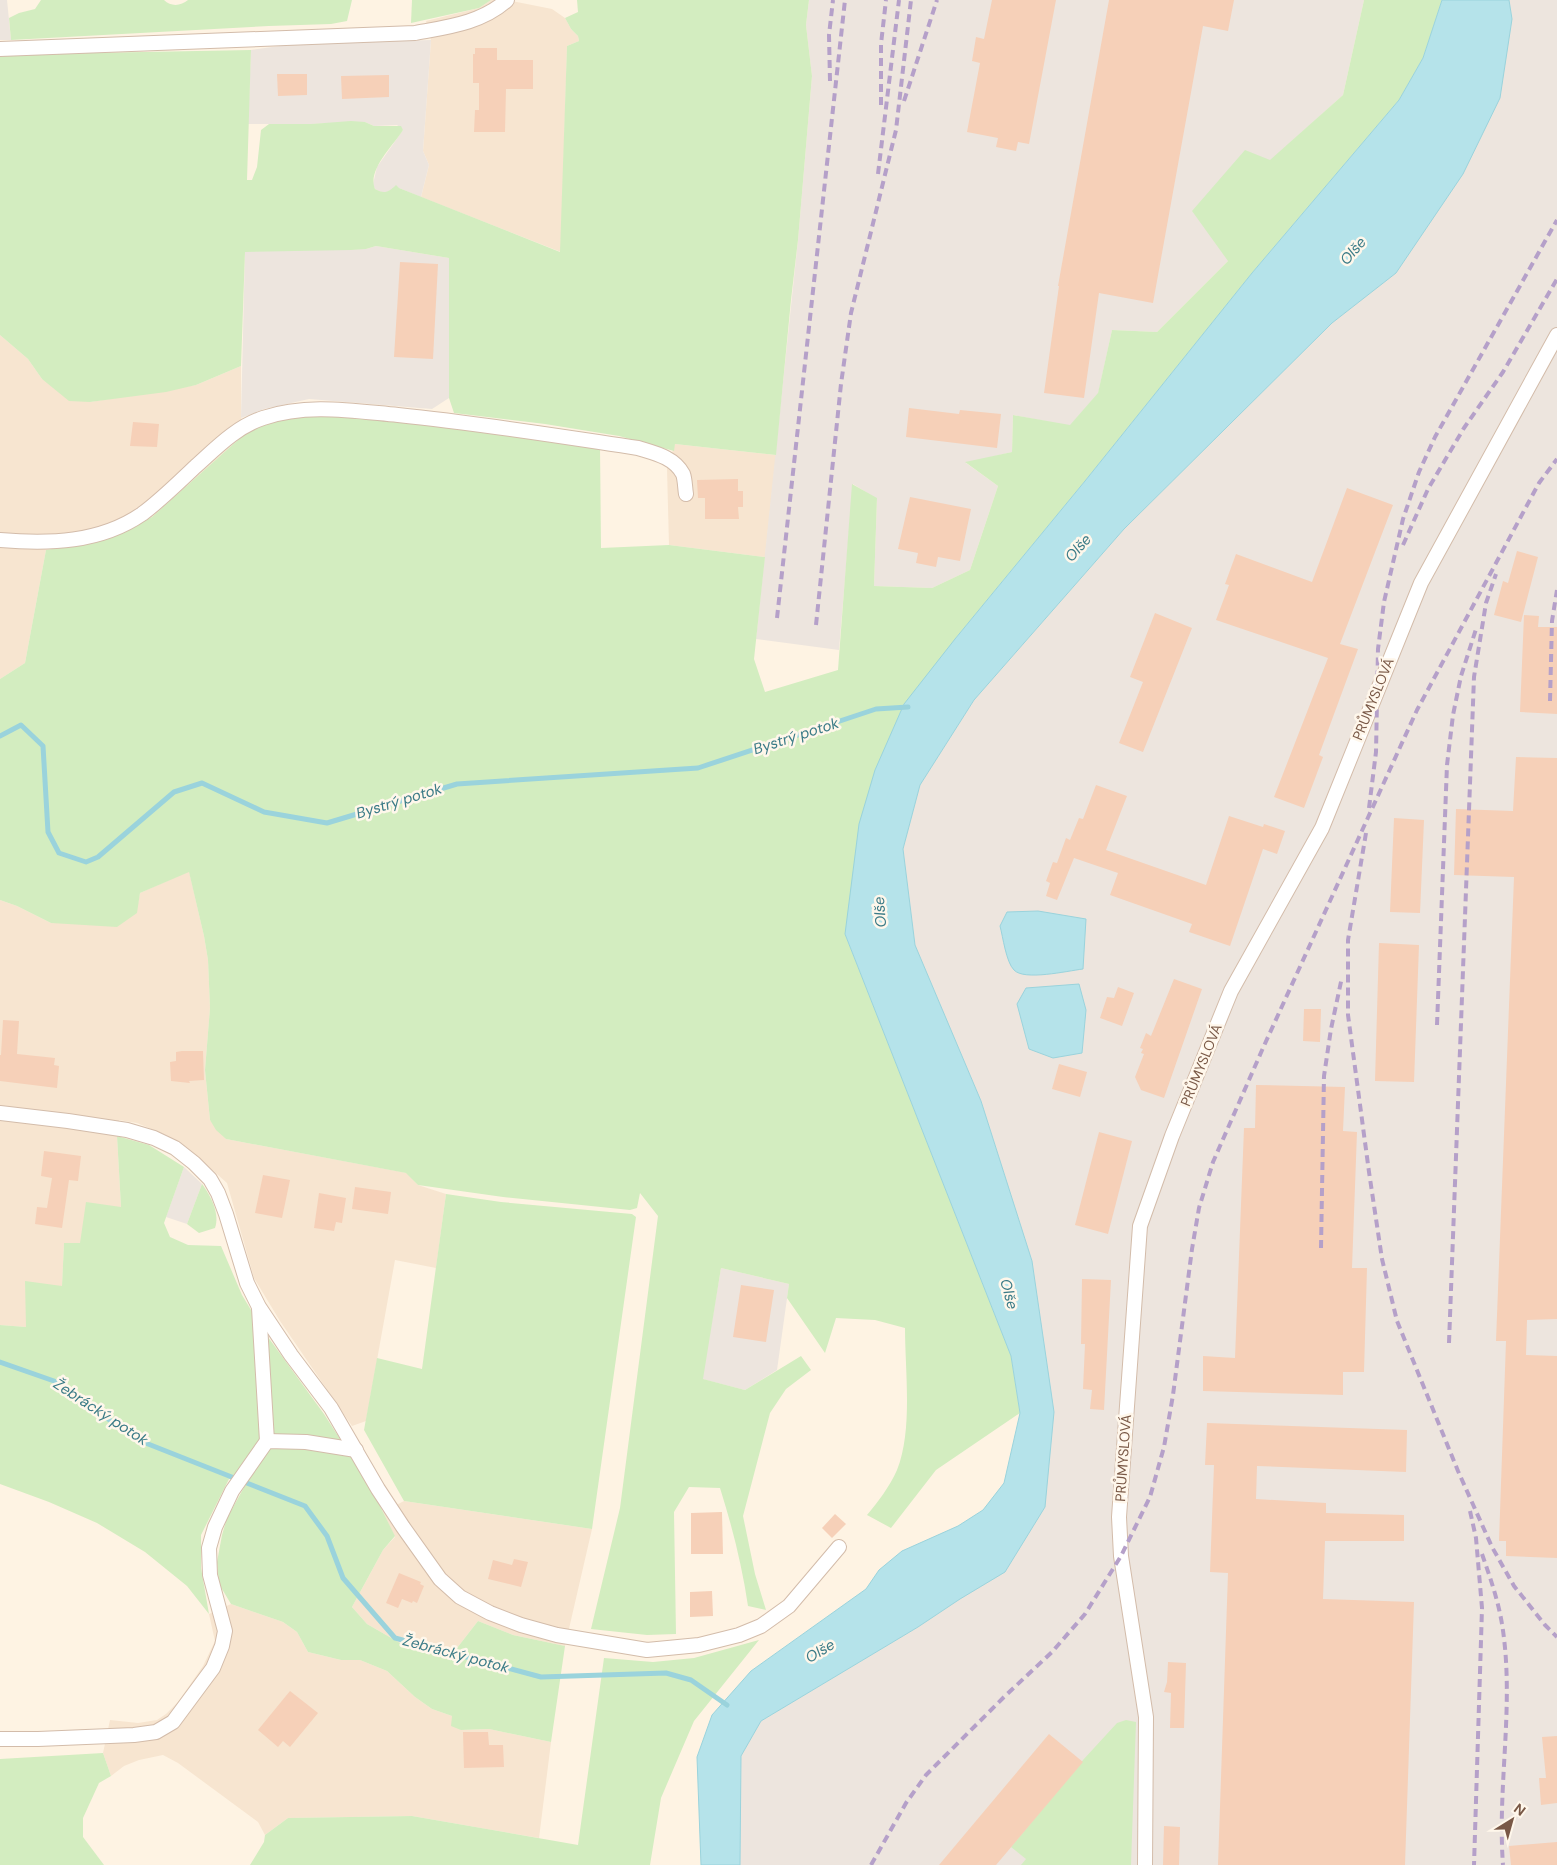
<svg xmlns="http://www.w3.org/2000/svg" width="1557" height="1865" font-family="'DM Sans',sans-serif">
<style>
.residential{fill:#f7e5d0}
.industrial{fill:#ede5de}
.green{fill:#d3edc0}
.water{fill:#b5e3ea;stroke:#9ad3dc}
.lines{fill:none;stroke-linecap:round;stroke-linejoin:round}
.stream{stroke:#9ad3dc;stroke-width:5}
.building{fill:#f6d0b8}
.minor-casing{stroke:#d3bcaa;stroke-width:16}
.minor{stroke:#fff;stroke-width:14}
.rail{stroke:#b5a0c9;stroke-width:4;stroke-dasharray:8 5;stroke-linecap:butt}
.labels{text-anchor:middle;stroke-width:5;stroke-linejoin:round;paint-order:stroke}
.street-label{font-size:14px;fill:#795846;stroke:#fff7eb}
.water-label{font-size:15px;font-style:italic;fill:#3b7b87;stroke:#fff7eb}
</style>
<rect width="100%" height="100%" fill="#fef3e3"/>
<g class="residential">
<path d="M491,0H507L552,9L565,18L571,29L578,36L579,41L567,46L561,252L421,197L429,165L423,151L431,40L426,21L479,8Z"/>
<path d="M0,335L28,359L42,379L90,402L196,385L241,366V418L248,431L152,517L99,541L46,550L25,663L0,679Z"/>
<path d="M675,444L776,455L765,557L669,545L667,468Z"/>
<path d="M189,871L204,936L208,960L210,1008L205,1070L210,1120L226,1139L407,1173L418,1185L446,1194L436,1268L395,1260L366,1421L352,1426L280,1321L254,1278L227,1183L190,1150L166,1135L137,1123L119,1120L117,1136L121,1207L80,1244L64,1243L62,1287L26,1327L0,1325V900L17,906L51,923L136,913L140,893Z"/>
<path d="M404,1501L592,1529L565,1646L513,1635L478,1621L450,1657L400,1643L367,1624L352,1607L383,1550L395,1537L383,1512Z"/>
<path d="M231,1604L283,1622L297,1632L308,1652L341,1660H360L387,1671L415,1697L432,1709L452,1716L461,1730L489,1729L551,1742L539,1838L412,1816L288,1818L265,1835L258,1822L178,1763L163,1755L139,1760L124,1766L111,1776L103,1753L110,1720L138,1723L157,1720L166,1714L178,1702L203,1666L215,1641L209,1614Z"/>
</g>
<g class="industrial">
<path d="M0,0H7L11,40H0Z"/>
<path d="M809,0H1364L1343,95L1270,161L1228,261L1157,332L1112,330L1098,394L1070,426L1013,415L1012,452L966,463L998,486L970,570L932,588L874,586L877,499L853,484L839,650L756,639L798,240L812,76L806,25Z"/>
<path d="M1509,0H1557V1865H740L741,1756L761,1721L918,1627L960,1599L1045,1507L1032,1261L981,1101L915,945L903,849L920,785L974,700L1124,529L1332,323L1396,273L1512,19Z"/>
<path d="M431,40L423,151L429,165L421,197L399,188L383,193L375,189L373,184L377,167L403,130L397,125L374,126L365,122L311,124H248L251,50L294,44Z"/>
<path d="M376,246L449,258V398L432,409L309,399L264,409L241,418L245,251L366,249Z"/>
<path d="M184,1167L202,1184L187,1224L166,1217Z"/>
<path d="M721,1268L789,1284L777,1370L745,1390L702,1379Z"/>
</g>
<g class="green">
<path d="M41,0H164C171,7 181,6 188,0H352L347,21L331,24L269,26L11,40L9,18L19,13L35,9Z"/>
<path d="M412,0H491L479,8L411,23Z"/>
<path d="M577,0H809L806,25L812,76L798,240L791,300L776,455L675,444L674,451L619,436L545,424L454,413L449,398V258L376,246L366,249L351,250L245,252L241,366L196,385L166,392L90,402L69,401L42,379L28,359L0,335V56L89,53L251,50L247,180H252L257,167L261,130L269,124H311L351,121L365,122L374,126H401L403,130C393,146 367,170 375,189C384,194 388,193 396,185L399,188L560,252L567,46L579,41L578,36L571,29L565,18L578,12Z"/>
<path d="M1364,0H1442L1423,58L1399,100L1252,273L1085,481L955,639L845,934L1011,1356L1020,1413L936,1470L891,1528L867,1515C878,1502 890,1486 897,1470C913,1430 905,1371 905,1328L875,1320L836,1318L825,1353L787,1298L789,1284L721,1268L703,1379L745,1390L801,1356L811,1370L786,1389L770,1413L743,1516L755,1574L766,1610L748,1606C742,1565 732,1526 720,1488L689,1487L674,1512L676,1634L647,1635L591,1629L620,1508L658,1216L640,1193L637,1208L630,1210L503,1197L418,1185L406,1173L226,1139L216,1130L210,1120L205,1070L210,1008L208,960L204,936L189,872L140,893L137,913L117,927L51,923L17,906L0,900V679L25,663L46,550L99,541L152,517L248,431L287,417L338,414L600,446L601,548L669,545L765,557L754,659L765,692L838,670L852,484L877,498L874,586L932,588L970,570L998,486L965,462L1012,452L1013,415L1070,425L1098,393L1112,330L1157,332L1228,261L1192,211L1245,150L1270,160L1343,95Z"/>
<path d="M117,1136L149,1145L184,1167L164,1223L170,1237L188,1245L221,1246L242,1295L265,1333L324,1414L370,1486L395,1536L383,1550L352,1607L367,1624L400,1643L450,1657L478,1621L513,1635L565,1646L551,1742L489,1729L461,1730L451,1726L452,1716L432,1709L415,1697L387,1671L360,1660H341L308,1652L297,1632L283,1622L231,1604L219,1584L217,1562L222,1535L227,1518L247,1482L229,1479L201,1535V1568L209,1614L187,1586L145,1552L97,1523L49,1502L0,1484V1325L26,1327L25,1281L62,1286L64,1243H80L86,1202L121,1207Z"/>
<path d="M202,1184C211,1196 220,1214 215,1228L199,1233L187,1224Z"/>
<path d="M446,1194L501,1202L632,1214L636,1217L592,1529L404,1501L364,1430L377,1358L422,1369Z"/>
<path d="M759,1640L694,1721L661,1798L650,1865H250L264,1842L265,1835L288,1818L412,1816L578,1845L604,1658L653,1662L694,1658Z"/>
<path d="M1126,1720L1136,1722L1131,1865H1021L1026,1859L1011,1847L1083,1760L1117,1723Z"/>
<path d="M103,1753L111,1776L99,1783L83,1818V1837L104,1865H0V1759Z"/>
</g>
<g class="water">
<path d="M1442,0H1509L1512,19L1500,98L1463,174L1396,273L1332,323L1124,529L974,700L920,785L903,849L915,945L981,1101L1032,1261L1054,1412L1045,1507L1005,1572L960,1599L918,1627L761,1721L741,1756L740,1865H701L697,1757L712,1715L751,1671L866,1589L879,1570L902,1551L958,1526L983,1510L1004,1483L1020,1413L1011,1356L845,934L859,824L875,770L904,704L955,639L1085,481L1252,273L1399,100L1423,58Z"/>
<path d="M1038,911L1086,919L1083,969C1067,971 1024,981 1014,970C1006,962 1003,937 1000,926L1007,912Z"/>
<path d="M1079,984L1086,1010L1082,1053L1053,1058L1029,1049L1017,1004L1026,988Z"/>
</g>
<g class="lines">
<g class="stream">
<path d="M0,736L21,725L43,746L48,832L59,853L86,862L98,857L174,792L202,783L264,812L327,823L457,784L698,768L876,709L908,707"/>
<path d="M0,1362L54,1381L138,1440L305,1506L327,1536L343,1578L395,1638L541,1677L666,1673L691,1680L727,1705"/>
</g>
</g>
<g class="building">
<path d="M992,0H1056L1029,144L1018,142L1016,151L996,147L998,138L967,132L980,63L972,61L976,37L984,39Z"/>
<path d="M1109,0H1234L1228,31L1203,26L1153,303L1099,293L1084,398L1044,393L1059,286H1058Z"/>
<path d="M475,48H497V60H533V89H506L505,132H474L475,110H479V83H473V54H475Z"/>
<path d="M277,74H307V95L278,96Z"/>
<path d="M389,75V97L342,99L341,76Z"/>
<path d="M400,262L438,264L433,359L394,357Z"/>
<path d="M909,408L959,414L960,410L1001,414L997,448L906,437Z"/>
<path d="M133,422L159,424L157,447L130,446Z"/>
<path d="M738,479V491H743V507H738L739,519H705V498H698L697,480Z"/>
<path d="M1347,488L1393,505L1340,644L1358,649L1319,755L1323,757L1304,808L1274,797L1328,658L1216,620L1229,585L1225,584L1236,554L1312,582Z"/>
<path d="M910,497L971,509L960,561L938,557L936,567L916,563L918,553L898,549Z"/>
<path d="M1517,551L1538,557L1521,622L1494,615L1503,581L1508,583Z"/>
<path d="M1155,613L1192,628L1143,752L1119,743L1143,682L1130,677Z"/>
<path d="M1524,615L1539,616L1538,627H1557V714L1520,712Z"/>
<path d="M1516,757L1557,758V1319L1527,1320L1526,1355L1557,1356V1558L1506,1556V1541H1499L1506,1341H1496L1514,877L1454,875L1456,809L1513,811Z"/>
<path d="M1096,785L1127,796L1106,850L1206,885L1229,816L1263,827L1264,824L1285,831L1277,854L1263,849L1230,946L1189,932L1192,924L1110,895L1118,873L1074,858L1057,900L1046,896L1050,883L1046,881L1053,862L1057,863L1066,838L1070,840L1079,818L1083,819Z"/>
<path d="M1394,818L1424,820L1420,913L1390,912Z"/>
<path d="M1379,943L1419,945L1414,1082L1375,1081Z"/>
<path d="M1174,979L1202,989L1164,1098L1141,1090L1135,1077L1144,1054L1141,1053L1143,1049L1140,1048L1146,1033L1151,1036Z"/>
<path d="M1118,987L1134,993L1122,1026L1100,1018L1107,997L1114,998Z"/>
<path d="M1304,1009H1321L1320,1042L1303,1041Z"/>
<path d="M3,1020L19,1021L17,1054L55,1058L54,1065L59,1066L57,1088L0,1081V1055H1Z"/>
<path d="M182,1051H203L204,1080L189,1081L190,1083L171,1081L170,1062L176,1061V1052Z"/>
<path d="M1059,1064L1087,1072L1080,1097L1052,1089Z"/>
<path d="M1256,1085L1345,1087L1343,1131L1357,1132L1352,1268H1367L1364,1372H1343V1395L1203,1391V1356L1235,1358L1244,1128H1255Z"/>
<path d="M1099,1132L1132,1141L1108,1234L1075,1225Z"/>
<path d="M44,1151L81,1156L78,1181L69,1180L62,1228L35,1224L37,1207L47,1208L52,1178L41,1176Z"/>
<path d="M263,1175L290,1180L282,1218L255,1213Z"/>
<path d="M355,1187L391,1192L388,1214L352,1209Z"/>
<path d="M319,1193L346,1198L342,1223L336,1222L334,1231L314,1228Z"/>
<path d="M1082,1279L1111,1280L1104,1410L1090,1409L1092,1390L1083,1389L1085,1344H1081Z"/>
<path d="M741,1285L774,1290L766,1342L733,1337Z"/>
<path d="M1207,1423L1407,1430L1406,1472L1257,1466L1256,1499L1326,1503V1513L1404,1515V1541H1325L1323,1599L1414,1602L1405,1865H1218L1228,1573L1210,1572L1214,1465H1205Z"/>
<path d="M722,1512L723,1554H691V1513Z"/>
<path d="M835,1514L846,1524L832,1538L822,1528Z"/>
<path d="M514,1559L528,1562L521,1587L488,1579L493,1560L512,1565Z"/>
<path d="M399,1573L421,1582L420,1584L424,1586L417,1603L413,1601L412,1603L402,1599L398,1608L386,1603Z"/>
<path d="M712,1591L713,1616L690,1617V1592Z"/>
<path d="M1168,1662L1186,1663L1184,1728H1170L1171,1693L1164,1692L1167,1682Z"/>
<path d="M290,1691L318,1713L290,1747L283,1741L278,1747L258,1730Z"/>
<path d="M463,1732H488L489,1745H503L504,1767L464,1768Z"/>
<path d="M1049,1734L1083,1762L996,1865H939Z"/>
<path d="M1557,1736V1803L1541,1805L1539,1778H1546L1542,1737Z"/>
<path d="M1164,1826L1180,1827L1179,1865H1163Z"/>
<path d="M1557,1842V1865H1511L1509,1846Z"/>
</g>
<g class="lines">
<g class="minor-casing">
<g id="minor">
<path d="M0,49L415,33C447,27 482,23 507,0"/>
<path d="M0,540C49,544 100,543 142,514C161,500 179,482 196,466C216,448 236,427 263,418C307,403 353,411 398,415C478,423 558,436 638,448C654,453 674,457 683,474C685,479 685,488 686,494"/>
<path d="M0,1113L68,1121L127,1130L154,1138L175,1148L194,1163L210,1179L218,1193L226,1214L247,1283L259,1307L291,1355L331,1408L378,1489L403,1527L440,1579L460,1597L490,1613L521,1625L557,1635L647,1650L699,1645L739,1635L761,1626L789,1606L839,1547"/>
<path d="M259,1308L267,1441"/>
<path d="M0,1739H38L134,1735L156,1732L173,1722L213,1668L222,1646L225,1631L210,1575L209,1548L215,1527L232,1491L267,1441L306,1442L356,1450"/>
<path d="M1145,1865L1146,1717L1121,1556L1119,1517L1140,1226L1172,1136L1231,991L1322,828L1421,583L1557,335"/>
</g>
</g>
<use href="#minor" class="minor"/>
<g class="rail">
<path d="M830,81L829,35L833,0"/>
<path d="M904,101L937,0"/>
<path d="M881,105V44L886,0"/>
<path d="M878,174L899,0"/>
<path d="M1403,545L1428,489L1464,428L1503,372L1557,279"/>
<path d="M777,618L845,0"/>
<path d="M816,625L841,384L851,313L896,130L911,0"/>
<path d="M1550,701L1552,621L1557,590"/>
<path d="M1369,808L1376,752L1378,649L1384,602L1403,519L1419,472L1435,437L1557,220"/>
<path d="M1366,833L1348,940V1015L1369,1172L1382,1259L1397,1321L1458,1471L1492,1547L1514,1586L1545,1625L1557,1637"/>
<path d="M1437,1025L1447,765L1453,715L1461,676L1477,626"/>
<path d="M1321,1248L1324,1076L1331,1029L1342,977"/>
<path d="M1449,1343L1474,677L1486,603L1496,574"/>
<path d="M1470,1511L1476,1538L1482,1608L1474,1865"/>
<path d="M1482,1554C1490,1577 1498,1600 1502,1624C1515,1704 1497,1785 1503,1865"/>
<path d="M871,1865L906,1803L926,1775L1004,1697L1052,1652L1085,1614L1121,1556L1150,1497L1164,1447L1173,1395L1192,1249L1199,1208L1213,1162L1263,1048L1417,710L1539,483L1557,459"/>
</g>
</g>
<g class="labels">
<g class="street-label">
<text transform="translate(1373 699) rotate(-68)" y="5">PRŮMYSLOVÁ</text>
<text transform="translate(1201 1065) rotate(-68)" y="5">PRŮMYSLOVÁ</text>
<text transform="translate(1123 1458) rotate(-86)" y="5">PRŮMYSLOVÁ</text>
</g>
<g class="water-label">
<text transform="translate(1353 251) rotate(-49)" y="5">Olše</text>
<text transform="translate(1078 548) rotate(-48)" y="5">Olše</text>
<text transform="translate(796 736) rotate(-18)" y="5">Bystrý potok</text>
<text transform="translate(399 801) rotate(-17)" y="5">Bystrý potok</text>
<text transform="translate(880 912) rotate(-95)" y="5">Olše</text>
<text transform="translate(1009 1294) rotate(74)" y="5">Olše</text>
<text transform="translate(101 1412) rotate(33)" y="5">Žebrácký potok</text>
<text transform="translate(820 1651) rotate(-31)" y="5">Olše</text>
<text transform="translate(456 1654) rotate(15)" y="5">Žebrácký potok</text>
</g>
</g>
<g transform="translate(1512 1820) rotate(37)" stroke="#fff7eb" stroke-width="4" paint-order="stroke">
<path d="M0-4L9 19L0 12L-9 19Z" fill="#795846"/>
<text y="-8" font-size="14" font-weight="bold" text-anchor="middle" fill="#795846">N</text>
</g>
</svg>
